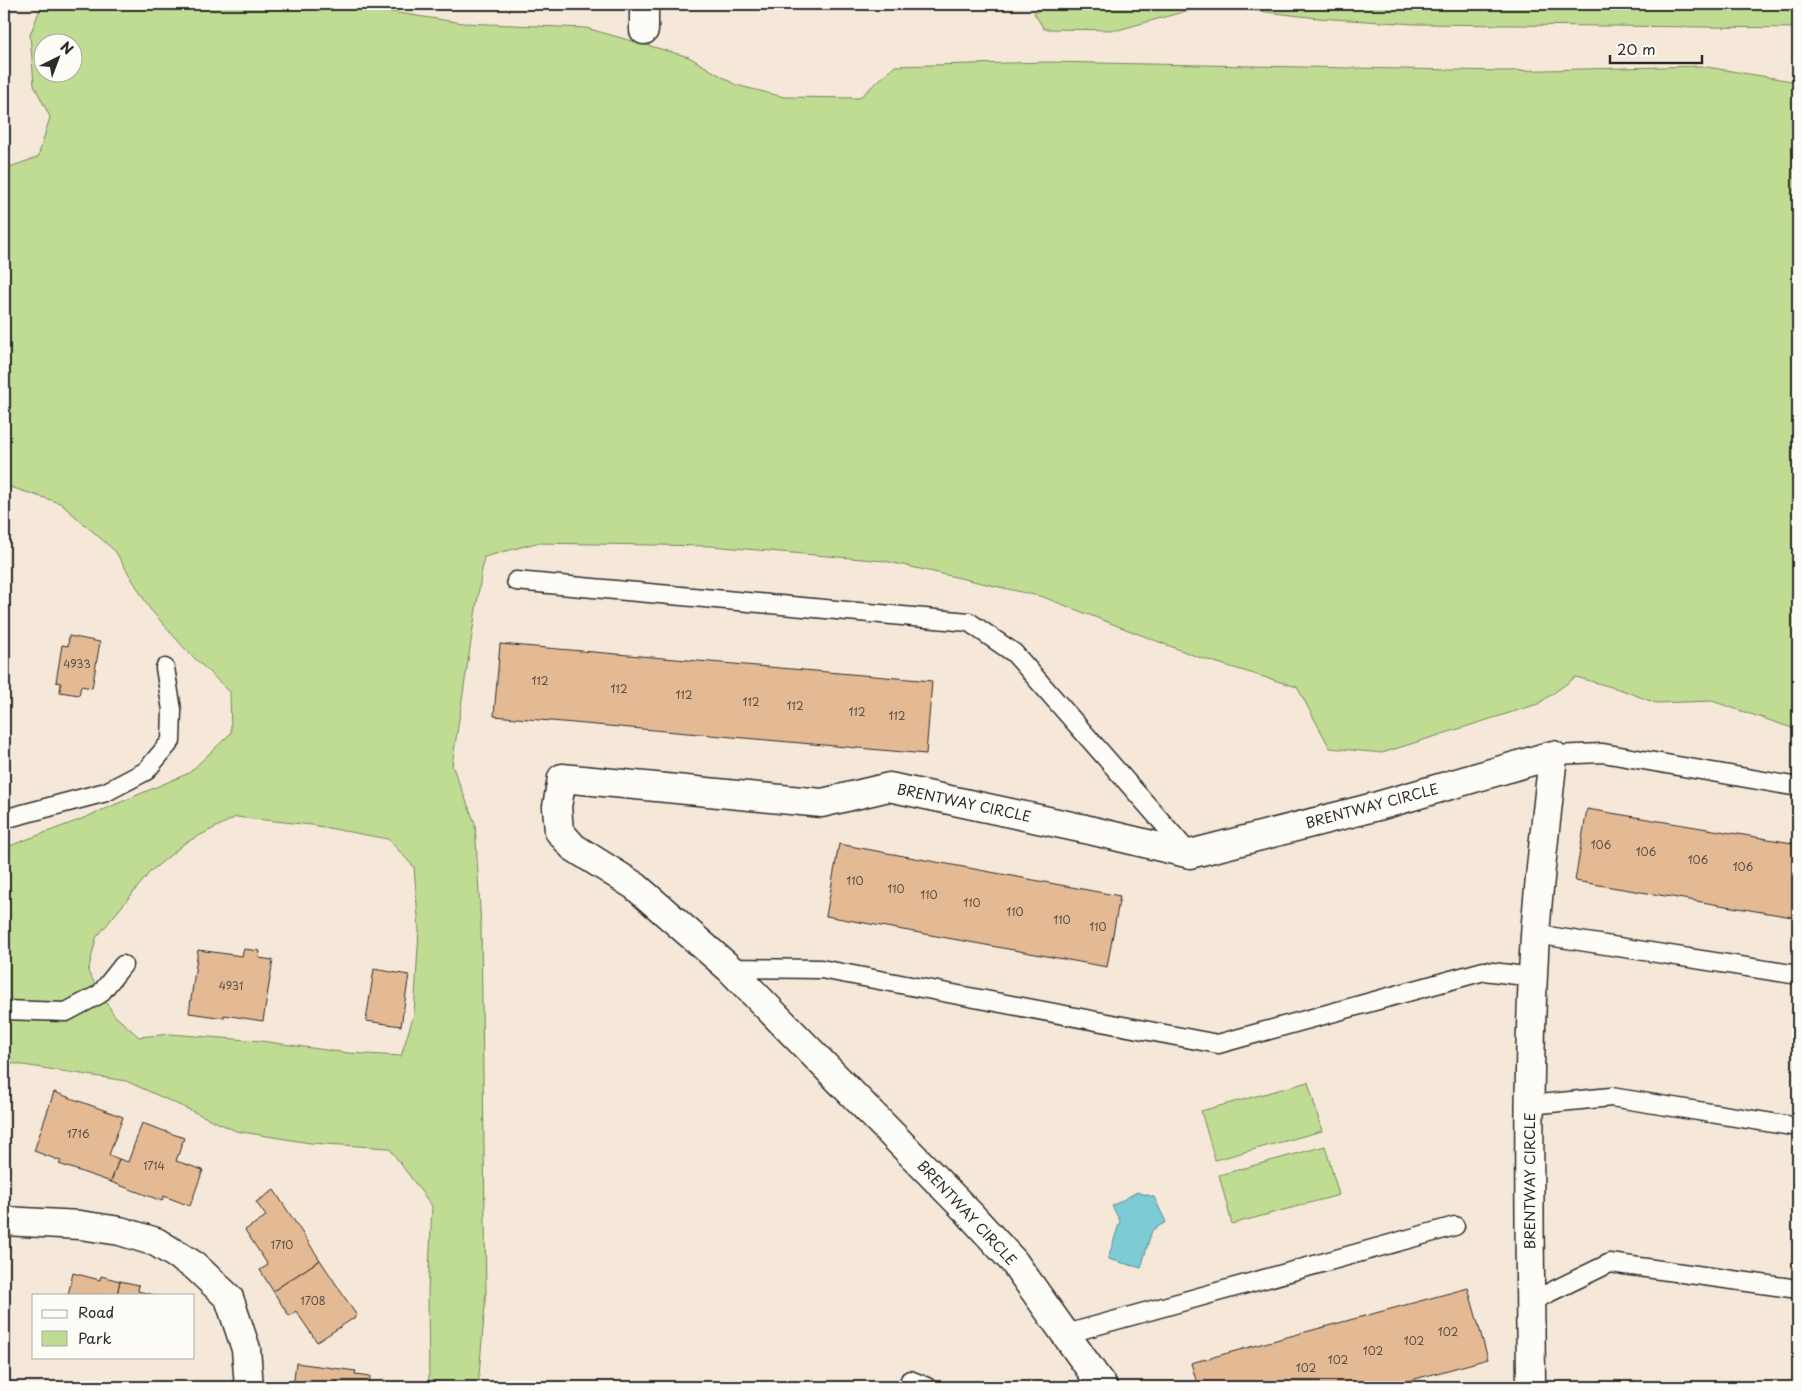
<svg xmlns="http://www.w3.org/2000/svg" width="1802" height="1391" font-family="'Playpen Sans',sans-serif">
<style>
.green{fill:#c0dc93;stroke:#76845f;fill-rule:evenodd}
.water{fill:#7bccd5;stroke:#5b8c91}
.building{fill:#e4ba94;stroke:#2b2b2b}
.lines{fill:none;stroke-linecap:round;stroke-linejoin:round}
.service-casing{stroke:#2b2b2b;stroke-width:21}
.minor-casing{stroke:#2b2b2b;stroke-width:31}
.service{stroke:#fdfcf7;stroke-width:18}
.minor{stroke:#fdfcf7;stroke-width:28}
.labels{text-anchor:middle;stroke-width:4;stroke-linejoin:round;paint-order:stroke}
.number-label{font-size:11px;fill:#594f45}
.street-label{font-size:14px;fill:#2b2b2b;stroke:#fdfcf7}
</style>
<rect width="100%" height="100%" fill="#f6e8d9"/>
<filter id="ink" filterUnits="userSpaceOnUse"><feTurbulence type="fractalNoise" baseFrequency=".02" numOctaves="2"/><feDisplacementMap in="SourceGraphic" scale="10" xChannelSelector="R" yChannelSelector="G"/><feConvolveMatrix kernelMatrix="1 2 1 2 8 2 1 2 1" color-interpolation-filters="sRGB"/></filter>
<g filter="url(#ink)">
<g class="green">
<path d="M42,4H357L392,12L463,23L586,28L689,57L736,85L784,97L859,98L895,66L1047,62L1505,71L1701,66L1798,82V732L1789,727L1712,701L1656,703L1622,690L1576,677L1538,704L1382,753L1330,748L1297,687L1198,657L1043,597L885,561L711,546L536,543L484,557L452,765L475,823L481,927L486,1293L478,1387H429L428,1292L432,1206L389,1148L310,1143L236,1131L126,1081L4,1062V848L79,820L189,773L231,733L230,692L187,651L150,609L115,551L60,503L4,485V169L38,157L50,117L34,85L30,35ZM42,42H72V72H42ZM236,817L312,825L388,839L414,867L419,930L414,1014L401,1056L348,1053L261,1041L170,1034L139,1037L114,1015L88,972L96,938L150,872L185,843Z"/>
<path d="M1050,4H1798V28L1415,24L1317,18L1208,5L1118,30L1044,29L1034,13Z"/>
<path d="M1308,1082L1322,1131L1215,1160L1201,1111Z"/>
<path d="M1325,1146L1339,1195L1232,1224L1219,1175Z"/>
</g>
<path class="water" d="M1137,1192L1154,1197L1166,1222L1152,1230L1141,1268L1108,1259L1120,1221L1112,1206Z"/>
<g class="building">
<path d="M69,636L100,642L92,688L81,686L79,695L60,692L61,683L56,682L62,645L68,646Z"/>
<path d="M500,644L932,681L926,754L494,716Z"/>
<path d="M1587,809L1798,844V918L1575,881Z"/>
<path d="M839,844L1120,896L1107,967L826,916Z"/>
<path d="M244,949L260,951L259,958L273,960L263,1021L224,1015V1018L189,1013L198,950L242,956Z"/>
<path d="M374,969L409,975L401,1026L366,1021Z"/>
<path d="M54,1092L123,1117L109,1155L119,1159L111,1182L59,1164L61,1161L34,1151Z"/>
<path d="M142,1123L184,1138L176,1161L203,1170L190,1206L164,1196L162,1201L111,1182L119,1159L128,1162Z"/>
<path d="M274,1190L320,1260L273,1291L260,1270L268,1265L245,1230L266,1216L256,1202Z"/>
<path d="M320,1260L357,1316L317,1342L296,1311L289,1316L273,1291Z"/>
<path d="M73,1273L100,1280L101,1276L120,1281L117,1295H68Z"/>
<path d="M120,1281L139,1285L138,1291L154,1295H117Z"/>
<path d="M1468,1288L1488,1359L1386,1387H1198L1191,1363Z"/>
<path d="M296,1363L356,1371L355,1374L370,1376L369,1387H293Z"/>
</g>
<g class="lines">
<g class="service-casing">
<g id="service">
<path d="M516,581L969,622L1014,653L1190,854"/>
<path d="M1553,755L1603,753L1798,787"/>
<path d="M4,819L106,792L146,771L171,741L172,710L165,668"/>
<path d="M1535,934L1798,975"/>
<path d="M729,968L821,969L1218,1044L1484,971L1533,977"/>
<path d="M4,1010L66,1012L100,994L123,965"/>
<path d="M1530,1105L1611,1097L1798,1127"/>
<path d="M1530,1302L1610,1263L1798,1289"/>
<path d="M1066,1334L1455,1226"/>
<path d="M910,1380L927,1387"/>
</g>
</g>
<g class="minor-casing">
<g id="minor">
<path d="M644,4V30"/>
<path d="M4,1221L80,1225L120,1231L156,1242L195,1266L229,1298L246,1349L249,1387"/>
<path d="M1103,1387L1014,1262L968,1212L729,968L635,886L573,847L559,831L557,807L562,778L822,803L889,787L1085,829L1190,854L1378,806L1553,755C1547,815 1539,876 1535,936C1526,1086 1530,1237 1531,1387"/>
</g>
</g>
<use href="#service" class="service"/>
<use href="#minor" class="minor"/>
</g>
</g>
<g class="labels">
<g class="number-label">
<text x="77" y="668">4933</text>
<text x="540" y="685">112</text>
<text x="619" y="693">112</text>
<text x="684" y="699">112</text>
<text x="751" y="706">112</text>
<text x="795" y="710">112</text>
<text x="857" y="716">112</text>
<text x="897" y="720">112</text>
<text x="1601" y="849">106</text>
<text x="1646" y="856">106</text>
<text x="1698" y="864">106</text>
<text x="1743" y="871">106</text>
<text x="855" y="885">110</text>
<text x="896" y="893">110</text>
<text x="929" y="899">110</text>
<text x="972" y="907">110</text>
<text x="1015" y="916">110</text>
<text x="1062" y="924">110</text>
<text x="1098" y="931">110</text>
<text x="231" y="990">4931</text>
<text x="78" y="1138">1716</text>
<text x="154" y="1170">1714</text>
<text x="282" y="1249">1710</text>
<text x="313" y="1305">1708</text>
<text x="1448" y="1336">102</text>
<text x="1414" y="1345">102</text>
<text x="1373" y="1355">102</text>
<text x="1338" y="1364">102</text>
<text x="1306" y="1372">102</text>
</g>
<g class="street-label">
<text transform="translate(964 803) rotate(12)" y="5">BRENTWAY CIRCLE</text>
<text transform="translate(1372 806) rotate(-15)" y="5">BRENTWAY CIRCLE</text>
<text transform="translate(1530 1181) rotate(-90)" y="5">BRENTWAY CIRCLE</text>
<text transform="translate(967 1213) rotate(47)" y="5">BRENTWAY CIRCLE</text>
</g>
</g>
<rect width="1802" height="1391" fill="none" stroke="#fdfcf7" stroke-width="20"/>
<rect x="10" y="10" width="1782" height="1371" fill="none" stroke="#2b2b2b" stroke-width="2" filter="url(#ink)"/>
<rect x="32" y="1294" width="162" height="65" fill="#fdfcf7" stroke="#a9a8a5"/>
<rect x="42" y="1310" width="25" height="8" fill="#fdfcf7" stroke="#a9a8a5"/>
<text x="78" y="1318" font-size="15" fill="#2b2b2b">Road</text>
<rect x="42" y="1331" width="25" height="15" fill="#c0dc93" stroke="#a9a8a5"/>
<text x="78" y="1344" font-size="15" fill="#2b2b2b">Park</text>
<g transform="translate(58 58) rotate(42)"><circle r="24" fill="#fdfcf7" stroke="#a9a8a5"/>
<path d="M0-4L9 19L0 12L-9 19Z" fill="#2b2b2b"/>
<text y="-8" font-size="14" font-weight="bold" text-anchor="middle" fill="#2b2b2b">N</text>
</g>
<path d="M1610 55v8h92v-8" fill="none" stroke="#2b2b2b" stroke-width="2.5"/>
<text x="1617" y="55" font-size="15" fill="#2b2b2b" stroke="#fdfcf7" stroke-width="4" paint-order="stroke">20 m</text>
</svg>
